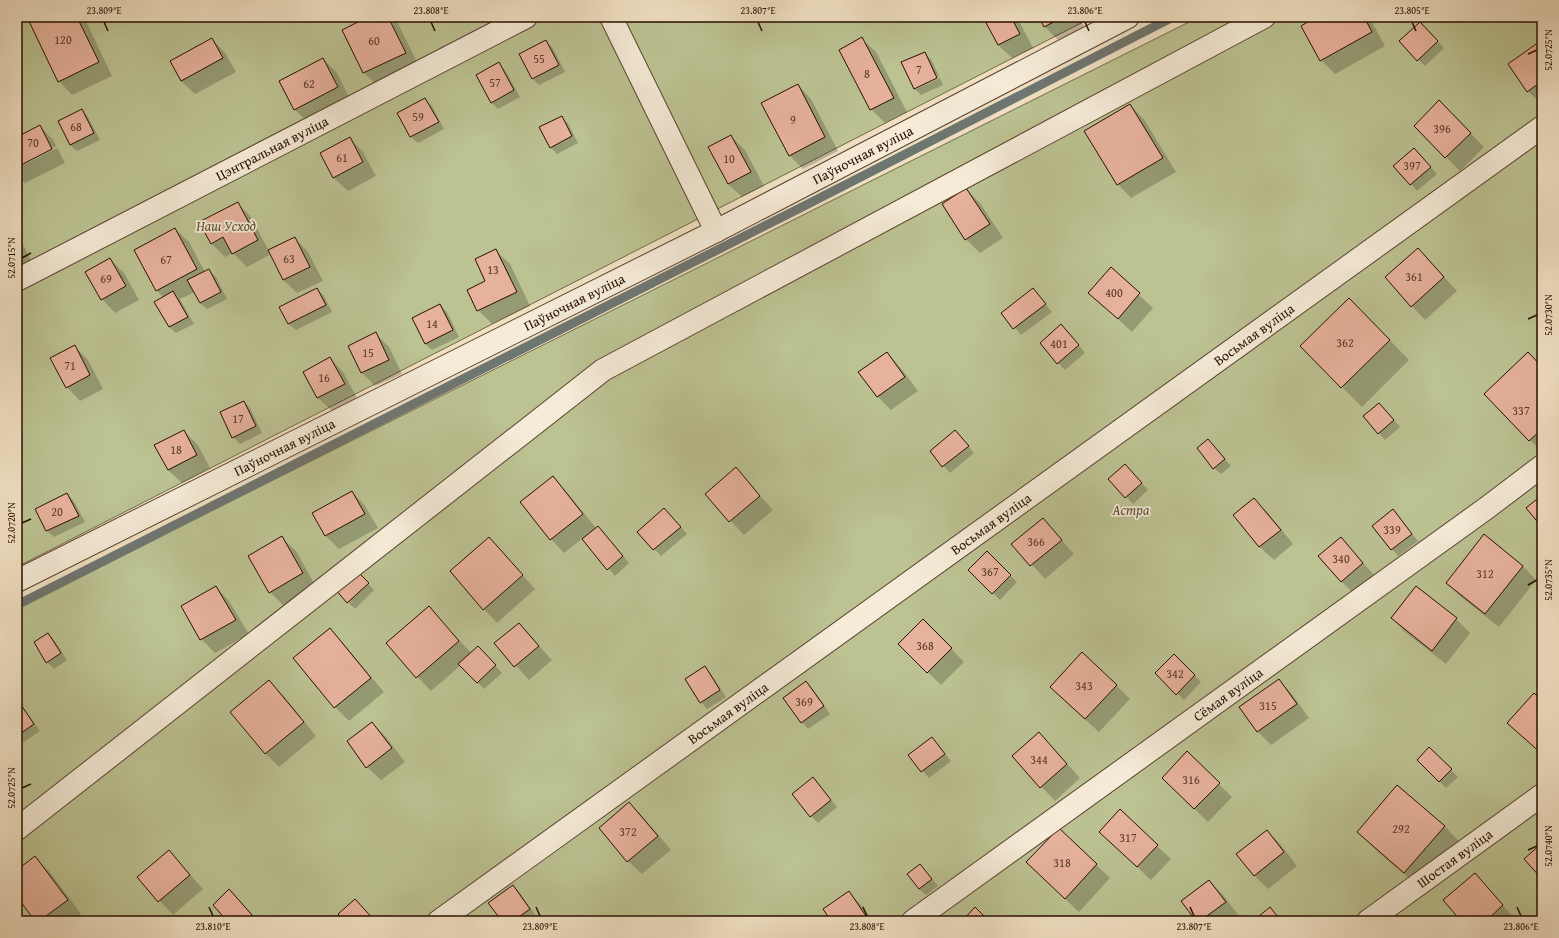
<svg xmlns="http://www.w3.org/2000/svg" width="1559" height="938" font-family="'Gentium Book Plus',serif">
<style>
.green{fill:#bcc292;stroke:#72684a}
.shadow{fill:#0003}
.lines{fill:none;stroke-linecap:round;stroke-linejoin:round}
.stream{stroke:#6e7671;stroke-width:9}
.building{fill:#e7b29c;stroke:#280e01}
.minor-casing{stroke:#5a4231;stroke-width:24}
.minor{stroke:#f5ebd7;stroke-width:22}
.ticks{fill:none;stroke:#280e01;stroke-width:1.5}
.labels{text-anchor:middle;stroke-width:3.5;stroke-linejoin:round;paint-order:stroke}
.number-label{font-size:12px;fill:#583728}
.street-label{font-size:14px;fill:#280e01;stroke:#f5ebd7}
.park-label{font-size:14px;font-style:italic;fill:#5c4d34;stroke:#f5ebd7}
.neatline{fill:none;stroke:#280e01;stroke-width:1.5}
.ticks-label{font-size:10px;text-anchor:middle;fill:#280e01}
</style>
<rect width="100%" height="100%" fill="#f0e0c2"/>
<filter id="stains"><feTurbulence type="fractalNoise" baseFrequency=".005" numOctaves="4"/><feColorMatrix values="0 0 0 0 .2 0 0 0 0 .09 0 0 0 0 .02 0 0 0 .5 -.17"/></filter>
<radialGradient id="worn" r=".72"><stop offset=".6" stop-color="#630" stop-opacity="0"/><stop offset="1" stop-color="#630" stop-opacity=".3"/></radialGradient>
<g class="green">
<path d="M17,17H1093L17,567Z"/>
<path d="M1199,17H1542V921H17V608Z"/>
</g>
<g class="shadow">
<path d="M31,17H84L112,76L72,95L59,81Z"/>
<path d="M370,17H391L398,24L419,66L378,86L364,73L343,30Z"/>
<path d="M984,17H1017L1033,48L1012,58L998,45Z"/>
<path d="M1040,17H1079L1084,27L1058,40L1044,26Z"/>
<path d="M1318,17H1369L1385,46L1335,74L1321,60Z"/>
<path d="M1420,23L1444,48L1425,66L1400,42Z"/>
<path d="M212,39L225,53L236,72L195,94L181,81Z"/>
<path d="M862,39L876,52L907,112L885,123L871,109Z"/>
<path d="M546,42L553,48L565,72L539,85L533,79Z"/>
<path d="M1542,47V105L1528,91L1509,65Z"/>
<path d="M924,53L931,59L939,76L916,87V89L940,78L943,85L921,95L915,89Z"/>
<path d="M323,59L337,73L351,101L309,123L295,110L280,82Z"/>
<path d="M499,64L505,70L520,97L498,109L492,103L477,76Z"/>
<path d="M798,85L811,99L838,151L803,169L789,155Z"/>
<path d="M425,99L432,106L444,129L418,143L411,137L399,113Z"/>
<path d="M1130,105L1144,119L1176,172L1131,198L1118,184Z"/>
<path d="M82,110L88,117L100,140L77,151L70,145L59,122Z"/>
<path d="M1453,115L1484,147L1460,171L1415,126Z"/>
<path d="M561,117L568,123L578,143L557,154L550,147Z"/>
<path d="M40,126L53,140L65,163L25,183L17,176V168L57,148L56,146L17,166V138Z"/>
<path d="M731,136L745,150L764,186L742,197L728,184Z"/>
<path d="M350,138L363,152L376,176L348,191L334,178L321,153Z"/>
<path d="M1414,149L1437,174L1417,191L1395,166Z"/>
<path d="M966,189L980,203L1003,238L980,253L966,239Z"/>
<path d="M237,203L251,217L269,251L295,238L308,252L323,281L297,293L283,280L271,254L247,267L233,253L225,257L212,244Z"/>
<path d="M175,229L189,242L205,272L209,270L216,277L227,299L207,309L200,303L195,292L180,299L194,324L176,333L169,327L156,302L164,298L157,291L135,250Z"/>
<path d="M17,233L32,262L17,270Z"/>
<path d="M1418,249L1457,291L1425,320L1412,306Z"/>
<path d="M496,251L510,264L530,306L492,324L478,310L469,290L487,282Z"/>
<path d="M110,259L124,273L139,300L115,313L102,299Z"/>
<path d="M1111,269L1153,308L1132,332L1090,293Z"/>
<path d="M317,289L324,296L332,312L296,330L289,324L281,307Z"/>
<path d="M1033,289L1052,312L1021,335L1002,313Z"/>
<path d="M440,305L447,312L459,337L432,350L425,344Z"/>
<path d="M1369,319L1409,360L1362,407L1342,387Z"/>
<path d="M1068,332L1085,353L1065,370L1058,363Z"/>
<path d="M376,334L389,347L402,374L375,386L362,373Z"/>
<path d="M74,346L88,360L103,389L80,401L67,387Z"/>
<path d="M887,353L900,367L918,391L891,410L877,396Z"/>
<path d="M330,358L343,372L357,398L332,411L318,398L304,372Z"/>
<path d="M1542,368V452L1530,440Z"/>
<path d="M244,402L250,408L262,433L240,444L233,437Z"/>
<path d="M1386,411L1400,427L1385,440L1379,433Z"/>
<path d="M184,431L198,445L210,468L182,483L168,470Z"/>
<path d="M955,431L974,453L950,473L931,452Z"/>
<path d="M1208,440L1231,466L1221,474L1214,468Z"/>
<path d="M736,469L773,510L744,535L706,494Z"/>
<path d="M1132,472L1148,490L1133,504L1110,479Z"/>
<path d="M553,477L566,491L596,528L598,527L604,534L629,563L615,576L583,538L564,553L551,539Z"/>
<path d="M352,492L365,506L378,528L339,549L326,536Z"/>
<path d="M67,494L74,501L85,522L54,537L47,531L37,509Z"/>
<path d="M1254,499L1268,513L1293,544L1274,560L1260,547L1234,515Z"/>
<path d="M1393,510L1418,541L1398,556L1392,549Z"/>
<path d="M671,516L687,534L661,556L638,532Z"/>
<path d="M1043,519L1074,554L1045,579L1013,544Z"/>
<path d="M1484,536L1523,566L1536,580L1499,627L1461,597L1447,583Z"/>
<path d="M282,538L296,551L316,587L284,606L270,592Z"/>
<path d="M489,538L535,589L497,623L484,609Z"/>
<path d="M1341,538L1376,577L1355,595L1341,581Z"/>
<path d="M987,553L1017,582L1000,600L970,570Z"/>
<path d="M364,579L374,590L355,609L348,602Z"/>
<path d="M216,587L229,601L249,634L215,653L201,639Z"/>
<path d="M428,607L471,653L484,654L502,673L484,689L461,665L431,691L387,644Z"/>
<path d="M1392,618L1456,619L1470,633L1446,664L1405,632Z"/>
<path d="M923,620L964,662L941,685L899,644Z"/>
<path d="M519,624L552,660L529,680L496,644Z"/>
<path d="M330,629L343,643L384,692L349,721L335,707Z"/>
<path d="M48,634L55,641L67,660L54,669L47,662Z"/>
<path d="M1174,655L1201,682L1184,700L1156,673Z"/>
<path d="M705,667L711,674L726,697L707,709L701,702Z"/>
<path d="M1279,680L1292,694L1309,718L1271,745L1258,732Z"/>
<path d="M269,681L283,695L316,736L279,767L265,753Z"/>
<path d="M806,683L813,689L830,714L808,729L802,722Z"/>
<path d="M1116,685L1130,699L1099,732L1065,701Z"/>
<path d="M19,704L25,710L40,731L17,747V705Z"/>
<path d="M372,723L386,737L405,762L381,780L367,767Z"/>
<path d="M1039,733L1080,778L1055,801L1013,756Z"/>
<path d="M932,738L951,761L929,778L909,755Z"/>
<path d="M1429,749L1458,777L1446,788L1418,760Z"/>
<path d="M1187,753L1232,797L1208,822L1163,778Z"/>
<path d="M813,779L837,807L818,823L811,816Z"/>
<path d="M629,803L643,817L671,850L642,874L628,861Z"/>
<path d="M1444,826L1464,846L1425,892L1378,852L1358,832Z"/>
<path d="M1059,829L1110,878L1079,912L1041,876Z"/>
<path d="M1267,831L1281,845L1297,866L1268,889L1254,875Z"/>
<path d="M1114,845L1157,846L1171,859L1151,880Z"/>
<path d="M169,851L203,889L173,915L138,877Z"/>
<path d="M35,858L49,871L81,914L71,921H36L17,895V871Z"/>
<path d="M920,865L938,886L926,895L919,889Z"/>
<path d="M1475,874L1516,920L1515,921H1463Z"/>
<path d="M1209,881L1223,895L1239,916L1232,921H1198Z"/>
<path d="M513,886L520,893L536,916L529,921H503Z"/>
<path d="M849,893L862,906L873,921H833Z"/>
<path d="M236,897L257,921H229Z"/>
</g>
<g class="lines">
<path class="stream" d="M17,605L808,204L1173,17"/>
</g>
<g class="building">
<path d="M27,17H77L99,62L58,82Z"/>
<path d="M368,17H388L406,53L363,73L342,30Z"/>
<path d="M983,17H1011L1020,34L998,45Z"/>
<path d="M1039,17H1063L1044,27Z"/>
<path d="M1316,17H1364L1372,32L1320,61L1301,26Z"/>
<path d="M1420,22L1438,41L1417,61L1399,41Z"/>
<path d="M862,37L894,98L870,110L839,50Z"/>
<path d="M212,38L223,58L181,81L170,61Z"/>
<path d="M546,40L559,65L532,79L519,54Z"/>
<path d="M1539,42L1542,47V81L1527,92L1508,64Z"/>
<path d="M925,52L937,78L914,89L901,62Z"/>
<path d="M323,58L338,87L294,110L279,81Z"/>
<path d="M499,62L514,90L491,103L476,75Z"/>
<path d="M798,84L825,137L789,156L761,103Z"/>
<path d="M425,98L439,122L410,137L397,113Z"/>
<path d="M1439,100L1471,133L1445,158L1414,126Z"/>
<path d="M1130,104L1163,158L1117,185L1084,131Z"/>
<path d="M82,109L94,133L70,145L58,121Z"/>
<path d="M562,116L572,136L550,148L539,127Z"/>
<path d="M40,125L52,149L17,167V137Z"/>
<path d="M731,135L751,172L728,184L708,147Z"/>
<path d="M350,137L363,162L333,178L320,153Z"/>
<path d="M1414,148L1431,167L1410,185L1393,166Z"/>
<path d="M966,188L990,224L965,240L942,204Z"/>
<path d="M238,202L258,240L232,254L223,237L211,244L199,222Z"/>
<path d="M175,228L197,269L156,291L134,250Z"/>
<path d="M295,237L310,267L283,280L268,250Z"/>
<path d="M1418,248L1444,277L1411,307L1385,277Z"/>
<path d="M496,249L517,292L477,311L467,290L485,281L475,259Z"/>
<path d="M110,258L126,286L101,300L85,272Z"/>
<path d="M1111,267L1140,293L1118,319L1088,293Z"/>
<path d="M209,269L221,292L200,303L187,280Z"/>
<path d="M317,288L326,305L288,324L279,307Z"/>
<path d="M1033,288L1046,304L1013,329L1001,313Z"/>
<path d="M173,291L188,317L169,327L154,302Z"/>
<path d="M1349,298L1390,340L1341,388L1300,346Z"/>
<path d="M440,304L453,330L425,344L412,318Z"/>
<path d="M1061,324L1079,345L1057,364L1040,343Z"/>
<path d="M376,332L389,360L361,373L348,346Z"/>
<path d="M75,345L90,375L66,388L50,358Z"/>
<path d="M887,352L905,377L877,397L858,372Z"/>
<path d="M1528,352L1542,367V429L1529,441L1484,394Z"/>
<path d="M330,357L345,384L317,398L303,372Z"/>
<path d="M244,401L256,426L232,438L220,412Z"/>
<path d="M1379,403L1394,420L1378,434L1363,416Z"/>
<path d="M184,430L197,455L168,470L154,445Z"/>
<path d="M955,430L969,446L942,467L930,451Z"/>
<path d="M1208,439L1225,459L1213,469L1197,448Z"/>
<path d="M1125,464L1142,483L1125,498L1108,479Z"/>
<path d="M736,467L760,496L729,522L705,494Z"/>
<path d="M553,476L583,514L550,540L520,502Z"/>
<path d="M352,491L365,514L325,536L312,513Z"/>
<path d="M67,493L79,516L46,531L35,509Z"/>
<path d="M1542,495V525L1541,526L1526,508Z"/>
<path d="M1254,498L1281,530L1259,547L1233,515Z"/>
<path d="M664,508L681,527L653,550L637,532Z"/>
<path d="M1393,509L1412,534L1391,550L1372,526Z"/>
<path d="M1043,518L1062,540L1030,566L1011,544Z"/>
<path d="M598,526L623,556L607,570L582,539Z"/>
<path d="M1484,534L1523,566L1485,614L1446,583Z"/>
<path d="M282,536L303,573L269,593L248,556Z"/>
<path d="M489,537L523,575L483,610L450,571Z"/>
<path d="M1341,537L1363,563L1341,582L1318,556Z"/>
<path d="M987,551L1011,575L992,594L968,570Z"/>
<path d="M357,571L369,583L347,603L336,590Z"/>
<path d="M216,586L236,620L200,640L181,606Z"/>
<path d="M1416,586L1457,618L1432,651L1391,618Z"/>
<path d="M429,606L459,641L416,678L386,643Z"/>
<path d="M923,619L952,648L927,673L898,644Z"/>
<path d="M519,623L539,646L514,667L494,643Z"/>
<path d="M330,628L371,678L334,708L293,658Z"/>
<path d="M48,633L61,653L46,663L34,642Z"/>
<path d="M478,646L496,665L477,683L458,664Z"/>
<path d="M1082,652L1117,685L1085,719L1050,687Z"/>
<path d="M1174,654L1195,675L1176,695L1155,673Z"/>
<path d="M705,666L720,690L700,703L685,679Z"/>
<path d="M1279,679L1297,704L1257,732L1239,707Z"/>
<path d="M269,680L304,722L265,754L230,712Z"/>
<path d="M806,681L824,706L801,723L783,698Z"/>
<path d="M1534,693L1542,701V754L1507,723Z"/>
<path d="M19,702L34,724L17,736V704Z"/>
<path d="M372,722L392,748L366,768L347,741Z"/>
<path d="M1039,732L1067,764L1040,788L1012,756Z"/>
<path d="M932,737L945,754L921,772L908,755Z"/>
<path d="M1429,747L1452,769L1439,782L1417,760Z"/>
<path d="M1187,751L1220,783L1194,809L1162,778Z"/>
<path d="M813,777L831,800L810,817L792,794Z"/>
<path d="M1397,785L1445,826L1404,873L1357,832Z"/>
<path d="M629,802L658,836L627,862L599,828Z"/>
<path d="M1120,809L1158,845L1137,867L1099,832Z"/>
<path d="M1059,828L1097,864L1065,899L1026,862Z"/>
<path d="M1267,830L1284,852L1254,876L1236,854Z"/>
<path d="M1542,843V879L1524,859Z"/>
<path d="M169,850L190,875L158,902L137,877Z"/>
<path d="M35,856L68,900L39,921H35L17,897V870Z"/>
<path d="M920,864L932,879L919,889L907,874Z"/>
<path d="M1475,873L1503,905L1486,921H1461L1443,900Z"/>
<path d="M1209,880L1226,902L1200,921H1196L1181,901Z"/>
<path d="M513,885L530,909L513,921H502L488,903Z"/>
<path d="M229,889L252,915L246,921H227L213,905Z"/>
<path d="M849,891L868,919L866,921H831L823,909Z"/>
<path d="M355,899L375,921H344L338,914Z"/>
<path d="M975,907L989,921H962Z"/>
<path d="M1270,907L1281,921H1253Z"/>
</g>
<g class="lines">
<g class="minor-casing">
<g id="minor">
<path d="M611,17L716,231"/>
<path id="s1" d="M17,280L526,17"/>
<path id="s2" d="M17,581L716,231L1128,17"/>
<path d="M17,829L603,370L1264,17"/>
<path id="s3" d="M439,921L1542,127"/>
<path id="s4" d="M913,921L1488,507L1542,466"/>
<path id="s5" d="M1368,921L1542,795"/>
</g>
</g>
<use href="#minor" class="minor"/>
</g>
<path class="ticks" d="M104,22L108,31M431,22L435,31M758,22L762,31M1085,22L1089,31M1412,22L1416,31M1528,54L1537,50M22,258L31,253M1528,319L1537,315M22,523L31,519M1528,585L1537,580M22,788L31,784M1528,850L1537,846M209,907L213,916M536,907L540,916M863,907L867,916M1190,907L1194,916M1517,907L1521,916"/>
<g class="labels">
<g class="number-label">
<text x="63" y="44">120</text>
<text x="374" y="45">60</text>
<text x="539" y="63">55</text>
<text x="919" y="74">7</text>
<text x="867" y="78">8</text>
<text x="495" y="87">57</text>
<text x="309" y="88">62</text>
<text x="418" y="121">59</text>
<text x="793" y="124">9</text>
<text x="76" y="131">68</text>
<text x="1442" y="133">396</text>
<text x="33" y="147">70</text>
<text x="342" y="162">61</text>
<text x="729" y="163">10</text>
<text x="1412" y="170">397</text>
<text x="289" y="263">63</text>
<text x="166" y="264">67</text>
<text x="493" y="274">13</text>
<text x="1414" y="281">361</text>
<text x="106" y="283">69</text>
<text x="1114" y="297">400</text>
<text x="432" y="328">14</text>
<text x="1345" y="347">362</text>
<text x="1059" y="348">401</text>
<text x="368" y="357">15</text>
<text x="70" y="370">71</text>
<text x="324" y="382">16</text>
<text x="1521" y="415">337</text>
<text x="238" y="423">17</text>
<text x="176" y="454">18</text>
<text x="57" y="516">20</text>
<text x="1392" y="534">339</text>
<text x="1036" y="546">366</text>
<text x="1341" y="563">340</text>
<text x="990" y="576">367</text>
<text x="1485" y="578">312</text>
<text x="925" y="650">368</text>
<text x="1175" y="678">342</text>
<text x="1084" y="690">343</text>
<text x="804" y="706">369</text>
<text x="1268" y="710">315</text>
<text x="1039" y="764">344</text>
<text x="1191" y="784">316</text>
<text x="1401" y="833">292</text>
<text x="628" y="836">372</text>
<text x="1128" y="842">317</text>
<text x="1062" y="867">318</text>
</g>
<g class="street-label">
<text dy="5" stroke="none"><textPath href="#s1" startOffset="287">Цэнтральная вуліца</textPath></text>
<text dy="5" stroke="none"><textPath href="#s2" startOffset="947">Паўночная вуліца</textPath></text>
<text dy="5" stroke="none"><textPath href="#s2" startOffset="623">Паўночная вуліца</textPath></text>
<text dy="5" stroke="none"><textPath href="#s3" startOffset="1004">Восьмая вуліца</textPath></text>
<text dy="5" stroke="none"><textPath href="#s2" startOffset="299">Паўночная вуліца</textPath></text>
<text dy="5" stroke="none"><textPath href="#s3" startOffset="680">Восьмая вуліца</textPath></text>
<text dy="5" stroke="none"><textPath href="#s4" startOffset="388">Сёмая вуліца</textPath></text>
<text dy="5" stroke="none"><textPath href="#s3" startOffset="356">Восьмая вуліца</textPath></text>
<text dy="5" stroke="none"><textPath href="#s5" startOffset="107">Шостая вуліца</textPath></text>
</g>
<g class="park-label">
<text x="226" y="231">Наш Усход</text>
<text x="1131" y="515">Астра</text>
</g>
</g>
<rect width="1559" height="938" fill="none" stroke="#f0e0c2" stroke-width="44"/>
<rect x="22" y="22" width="1515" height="894" class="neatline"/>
<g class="ticks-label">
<text x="104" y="14">23.809°E</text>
<text x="431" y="14">23.808°E</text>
<text x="758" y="14">23.807°E</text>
<text x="1085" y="14">23.806°E</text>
<text x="1412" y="14">23.805°E</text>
<text transform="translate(1548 50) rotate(-90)" y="4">52.0725°N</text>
<text transform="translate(11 258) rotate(-90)" y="4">52.0715°N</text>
<text transform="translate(1548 315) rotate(-90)" y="4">52.0730°N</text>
<text transform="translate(11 523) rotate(-90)" y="4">52.0720°N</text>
<text transform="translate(1548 580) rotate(-90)" y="4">52.0735°N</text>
<text transform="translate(11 788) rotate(-90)" y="4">52.0725°N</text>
<text transform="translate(1548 846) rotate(-90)" y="4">52.0740°N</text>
<text x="213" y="930">23.810°E</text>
<text x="540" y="930">23.809°E</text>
<text x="867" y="930">23.808°E</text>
<text x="1194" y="930">23.807°E</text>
<text x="1521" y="930">23.806°E</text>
</g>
<rect width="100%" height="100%" filter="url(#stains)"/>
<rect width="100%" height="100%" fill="url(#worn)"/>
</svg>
